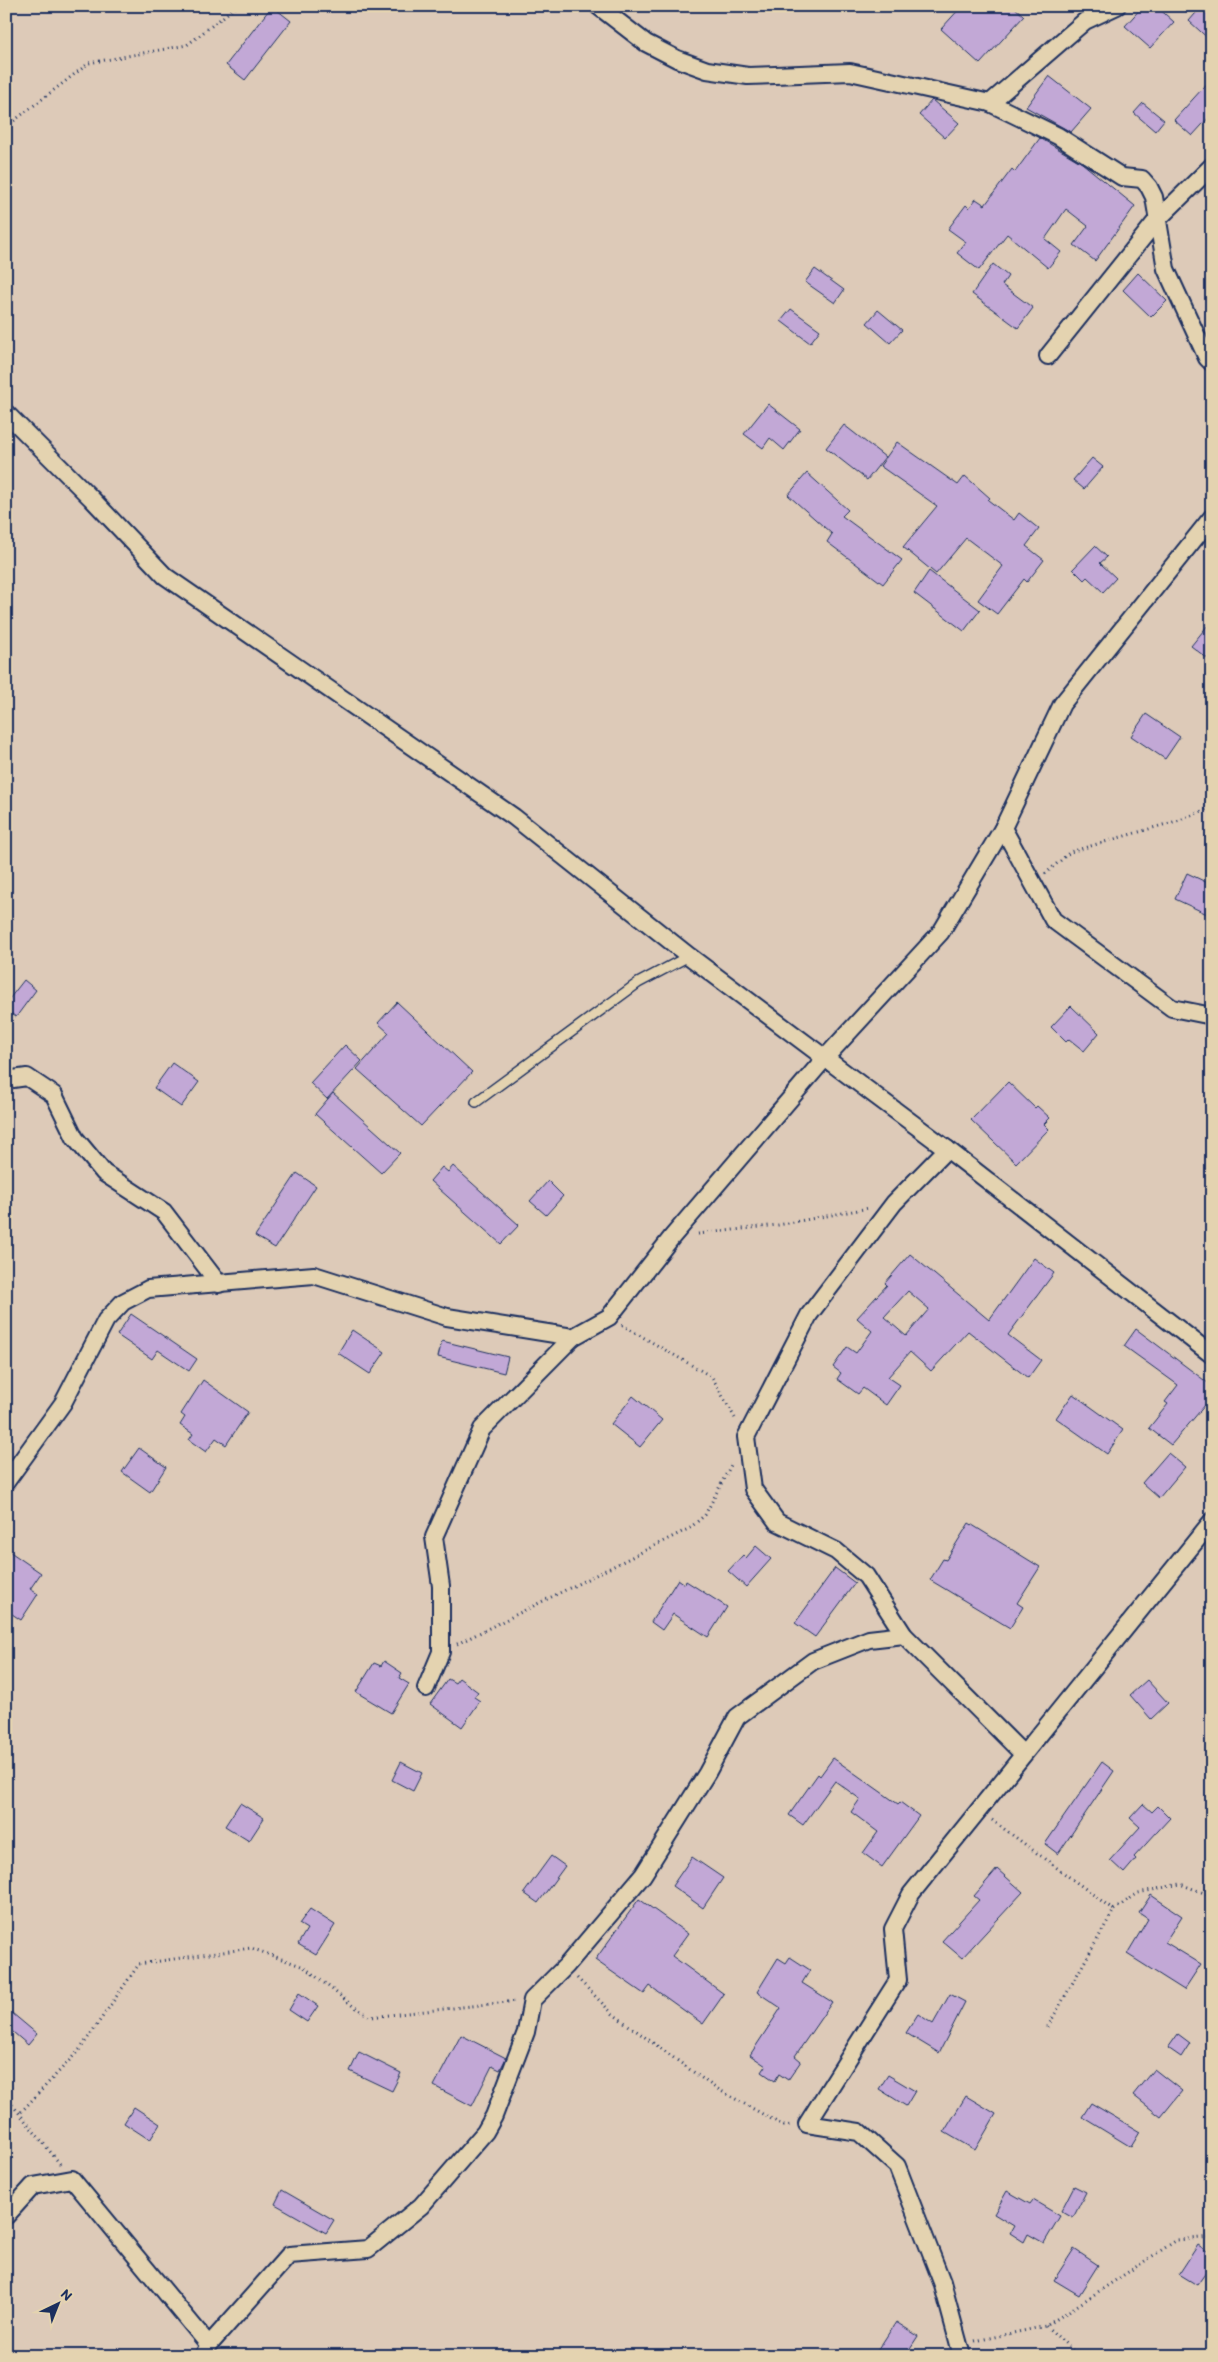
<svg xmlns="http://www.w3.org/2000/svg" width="1218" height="2362" font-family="Itim,sans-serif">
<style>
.building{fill:#c2a8d6;stroke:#1b2f5e;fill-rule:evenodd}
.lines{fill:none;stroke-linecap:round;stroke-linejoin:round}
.lane-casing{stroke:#1b2f5e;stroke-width:12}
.street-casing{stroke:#1b2f5e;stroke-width:20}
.path{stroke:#1b2f5e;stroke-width:3;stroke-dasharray:1 4;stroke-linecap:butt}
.lane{stroke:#e4d3b0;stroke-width:9}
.street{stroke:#e4d3b0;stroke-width:16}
</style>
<rect width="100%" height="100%" fill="#ddcab8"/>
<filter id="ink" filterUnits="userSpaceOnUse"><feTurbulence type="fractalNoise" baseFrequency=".02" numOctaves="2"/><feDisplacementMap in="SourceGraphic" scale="10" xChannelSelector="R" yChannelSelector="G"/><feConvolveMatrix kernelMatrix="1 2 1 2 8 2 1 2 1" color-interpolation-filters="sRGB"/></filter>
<g filter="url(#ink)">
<g class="building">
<path d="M272,6L291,21L245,80L226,65Z"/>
<path d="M962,6H1013L1024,16L980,64L941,29Z"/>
<path d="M1143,6H1156L1174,22L1150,48L1125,26Z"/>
<path d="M1202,6H1212V42L1189,21Z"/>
<path d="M1049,76L1091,109L1071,132L1026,107Z"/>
<path d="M1212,78V114L1192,136L1174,120Z"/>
<path d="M932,100L959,123L945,138L919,115Z"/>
<path d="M1143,103L1164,120L1155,131L1134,113Z"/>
<path d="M1040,138L1082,163L1135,206L1095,261L1074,245L1088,226L1066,209L1045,239L1061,252L1048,268L1007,234L979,270L957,253L966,242L948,229L966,205L969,208L976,199L985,205L1012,169L1015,172Z"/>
<path d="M993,264L1008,276L1002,285L1033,308L1018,328L972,294Z"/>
<path d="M815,269L844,290L835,303L805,282Z"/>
<path d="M1138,273L1167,301L1151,317L1123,290Z"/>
<path d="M791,309L820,330L810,343L781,321Z"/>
<path d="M878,310L902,330L890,343L867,323Z"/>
<path d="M768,404L800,429L784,450L770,438L763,448L744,434Z"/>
<path d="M844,425L885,457L867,480L826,448Z"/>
<path d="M897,442L958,485L965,476L990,498L988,500L1014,520L1019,513L1039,529L1026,546L1044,560L1027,582L1024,579L997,614L978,600L1003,566L966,538L936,574L903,547L937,506L880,466Z"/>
<path d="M1092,458L1103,467L1084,489L1073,480Z"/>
<path d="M807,473L848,510L842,516L902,560L883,584L827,542L832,534L788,495Z"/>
<path d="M1095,546L1107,557L1100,563L1116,578L1103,592L1087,577L1084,580L1073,569Z"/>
<path d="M929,571L980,610L964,631L914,593Z"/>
<path d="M1212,620V662L1191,646Z"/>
<path d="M1146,714L1180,737L1165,759L1131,736Z"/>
<path d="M1187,873L1212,885V905L1207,914L1175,899Z"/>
<path d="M24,980L36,990L16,1017L6,1010V1003Z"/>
<path d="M397,1002L472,1072L421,1126L357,1069L389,1033L378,1023Z"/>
<path d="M1071,1006L1099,1033L1084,1051L1069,1039L1066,1042L1051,1027Z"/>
<path d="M345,1045L362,1061L327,1099L310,1083Z"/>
<path d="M172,1063L199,1082L181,1107L154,1088Z"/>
<path d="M1008,1082L1035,1108L1037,1106L1050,1118L1044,1124L1049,1129L1016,1163L971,1120Z"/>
<path d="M333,1093L400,1153L381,1173L315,1114Z"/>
<path d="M453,1166L519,1225L501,1244L430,1181L442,1167L448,1172Z"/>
<path d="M297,1173L316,1186L275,1248L255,1236Z"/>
<path d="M548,1181L563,1196L546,1215L530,1201Z"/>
<path d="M910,1254L989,1320L1034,1258L1054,1273L1008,1335L1041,1360L1028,1378L968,1331L931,1371L910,1352L888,1377L900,1385L886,1405L863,1388L858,1394L837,1379L841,1373L833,1367L847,1347L856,1353L872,1331L857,1318L887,1285L885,1283ZM908,1291L929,1309L906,1336L884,1317Z"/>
<path d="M131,1314L197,1359L189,1371L158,1350L152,1359L117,1335Z"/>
<path d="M1136,1329L1212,1386V1397L1171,1445L1149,1428L1168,1404L1165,1402L1178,1385L1124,1346Z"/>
<path d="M352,1330L385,1352L370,1374L338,1353Z"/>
<path d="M442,1341L508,1357L504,1373L438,1357Z"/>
<path d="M203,1380L248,1412L226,1445L216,1438L206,1452L189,1440L193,1434L180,1425L185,1417L181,1414Z"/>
<path d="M1073,1394L1123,1430L1107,1454L1056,1418Z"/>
<path d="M633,1396L662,1420L640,1447L611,1424Z"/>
<path d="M139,1448L166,1467L150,1492L122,1472Z"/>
<path d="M1168,1453L1185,1467L1159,1498L1142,1483Z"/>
<path d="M969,1523L1040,1567L1017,1603L1023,1607L1010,1628L930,1580L943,1559L946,1560Z"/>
<path d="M756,1546L771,1559L746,1587L728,1571L743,1555L746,1558Z"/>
<path d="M6,1549L41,1573L30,1589L38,1594L21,1620L6,1610Z"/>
<path d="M835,1568L855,1583L815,1637L795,1623Z"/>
<path d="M678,1579L685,1584L686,1581L727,1607L708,1637L673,1614L662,1630L651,1622Z"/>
<path d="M384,1661L402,1673L399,1678L409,1684L391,1713L356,1692L374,1663L381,1666Z"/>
<path d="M459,1678L478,1692L474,1697L480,1701L462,1727L430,1704L448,1679L455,1683Z"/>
<path d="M1147,1680L1168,1703L1151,1719L1130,1695Z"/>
<path d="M833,1758L898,1804L900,1802L919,1816L882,1867L863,1853L878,1832L851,1812L860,1799L835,1781L803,1825L789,1815L818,1774L820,1776Z"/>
<path d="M401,1762L422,1773L413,1791L392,1780Z"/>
<path d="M1102,1762L1114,1771L1058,1854L1045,1844Z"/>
<path d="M240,1803L264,1818L249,1841L225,1826Z"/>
<path d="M1143,1804L1152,1812L1158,1806L1170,1818L1134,1857L1136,1859L1124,1873L1110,1860L1140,1827L1130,1818Z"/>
<path d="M551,1856L565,1866L538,1903L524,1893Z"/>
<path d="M692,1857L723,1878L703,1908L672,1886Z"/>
<path d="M997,1869L1023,1892L962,1958L942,1941L979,1900L974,1896Z"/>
<path d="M1151,1895L1182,1916L1165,1942L1201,1964L1184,1990L1127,1954L1148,1919L1139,1913Z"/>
<path d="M639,1899L688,1934L672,1956L724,1994L703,2024L650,1986L644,1994L595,1960Z"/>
<path d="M310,1909L335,1925L316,1955L298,1944L307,1929L299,1924Z"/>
<path d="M790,1957L810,1970L802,1983L832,2002L795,2056L801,2061L788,2080L779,2074L775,2081L762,2072L766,2066L750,2055L781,2008L757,1992L778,1958L786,1963Z"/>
<path d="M299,1993L318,2006L307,2022L289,2010Z"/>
<path d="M950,1994L965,2002L939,2053L906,2033L918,2014L933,2024Z"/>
<path d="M6,2008L37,2034L28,2045L6,2026Z"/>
<path d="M1178,2034L1190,2043L1181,2057L1168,2048Z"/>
<path d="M461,2035L506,2058L500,2070L492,2066L472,2106L434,2086Z"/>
<path d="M359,2052L401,2073L392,2091L350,2071Z"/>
<path d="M1154,2069L1182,2091L1161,2117L1133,2095Z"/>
<path d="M888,2075L915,2091L906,2106L879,2089Z"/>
<path d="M966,2096L996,2114L975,2150L944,2132Z"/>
<path d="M1091,2103L1140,2132L1131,2147L1082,2117Z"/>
<path d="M134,2107L160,2124L150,2140L124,2123Z"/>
<path d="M1074,2186L1086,2192L1073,2218L1061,2211Z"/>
<path d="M282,2190L334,2220L326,2233L275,2204Z"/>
<path d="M1007,2191L1030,2204L1033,2200L1060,2216L1044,2243L1028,2234L1024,2242L1010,2233L1014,2226L994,2214Z"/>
<path d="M1198,2245L1212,2254V2264L1197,2285L1179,2274Z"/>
<path d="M1074,2249L1098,2265L1079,2295L1054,2280Z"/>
<path d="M896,2322L918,2336L905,2356H874Z"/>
</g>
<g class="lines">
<g class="lane-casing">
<path id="lane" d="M476,1102L638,983L689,956"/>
</g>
<g class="street-casing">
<g id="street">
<path d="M598,6L646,43L677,59L707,70L748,76L850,72L990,103L1058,136L1122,177L1142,179L1149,187L1154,197L1166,269L1207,358L1212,363"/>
<path d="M990,103L1085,21L1117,6"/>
<path d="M1048,356L1157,220L1212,166"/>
<path d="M6,413L91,498L165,576L514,817L689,956L825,1058L672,1237L609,1317L573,1337L447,1317L314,1275L148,1289L123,1302L106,1320L63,1403L6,1482"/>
<path d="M1003,828L1053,920L1172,1008L1212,1016"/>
<path d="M6,1080L27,1077L54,1095L75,1138L104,1173L164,1212L219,1284"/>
<path d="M947,1149L1212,1355"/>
<path d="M426,1688L441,1652V1586L434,1537L482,1429L573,1337"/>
<path d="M1022,1753L904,1635L866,1576L836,1551L777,1522L753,1489L746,1437L809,1315L894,1203L947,1149L825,1058L941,932L1003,828L1062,704L1212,517"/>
<path d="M6,2216L33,2186L72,2179L209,2345"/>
<path d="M203,2356L209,2345L289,2255L368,2249L421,2206L485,2132L494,2116L526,2032L532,2000L566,1966L643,1875L707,1773L737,1717L813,1661L869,1639L904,1635"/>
<path d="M962,2356L942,2282L897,2166L859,2132L807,2124L898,1980L893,1929L911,1894L1212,1521"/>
</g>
</g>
<g class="path">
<path d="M6,127L89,63L187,45L237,6"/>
<path d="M1045,874L1070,852L1180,820L1212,807"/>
<path d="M698,1234L778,1225L869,1208"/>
<path d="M622,1325L712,1377L736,1420"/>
<path d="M457,1644L690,1528L705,1515L732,1463"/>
<path d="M992,1820L1114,1910L1047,2028"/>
<path d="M1114,1910L1138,1893L1180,1884L1212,1896"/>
<path d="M577,1978L613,2014L714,2087L784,2126L792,2125"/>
<path d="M6,2097L61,2165"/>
<path d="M21,2112L81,2048L139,1964L251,1948L304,1967L353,2006L371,2017L517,2001"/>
<path d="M1046,2326L1079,2356"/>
<path d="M975,2341L1046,2326L1177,2240L1212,2237"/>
</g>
<use href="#lane" class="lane"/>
<use href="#street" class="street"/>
</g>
</g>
<rect width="1218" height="2362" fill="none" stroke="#e4d3b0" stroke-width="25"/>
<rect x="12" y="12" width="1193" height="2337" fill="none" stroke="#1b2f5e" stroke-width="2" filter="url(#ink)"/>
<g transform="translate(58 2304) rotate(43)" stroke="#e4d3b0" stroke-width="4" paint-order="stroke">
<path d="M0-4L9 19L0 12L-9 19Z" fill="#1b2f5e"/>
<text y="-8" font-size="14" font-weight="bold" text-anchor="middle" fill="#1b2f5e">N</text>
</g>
</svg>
